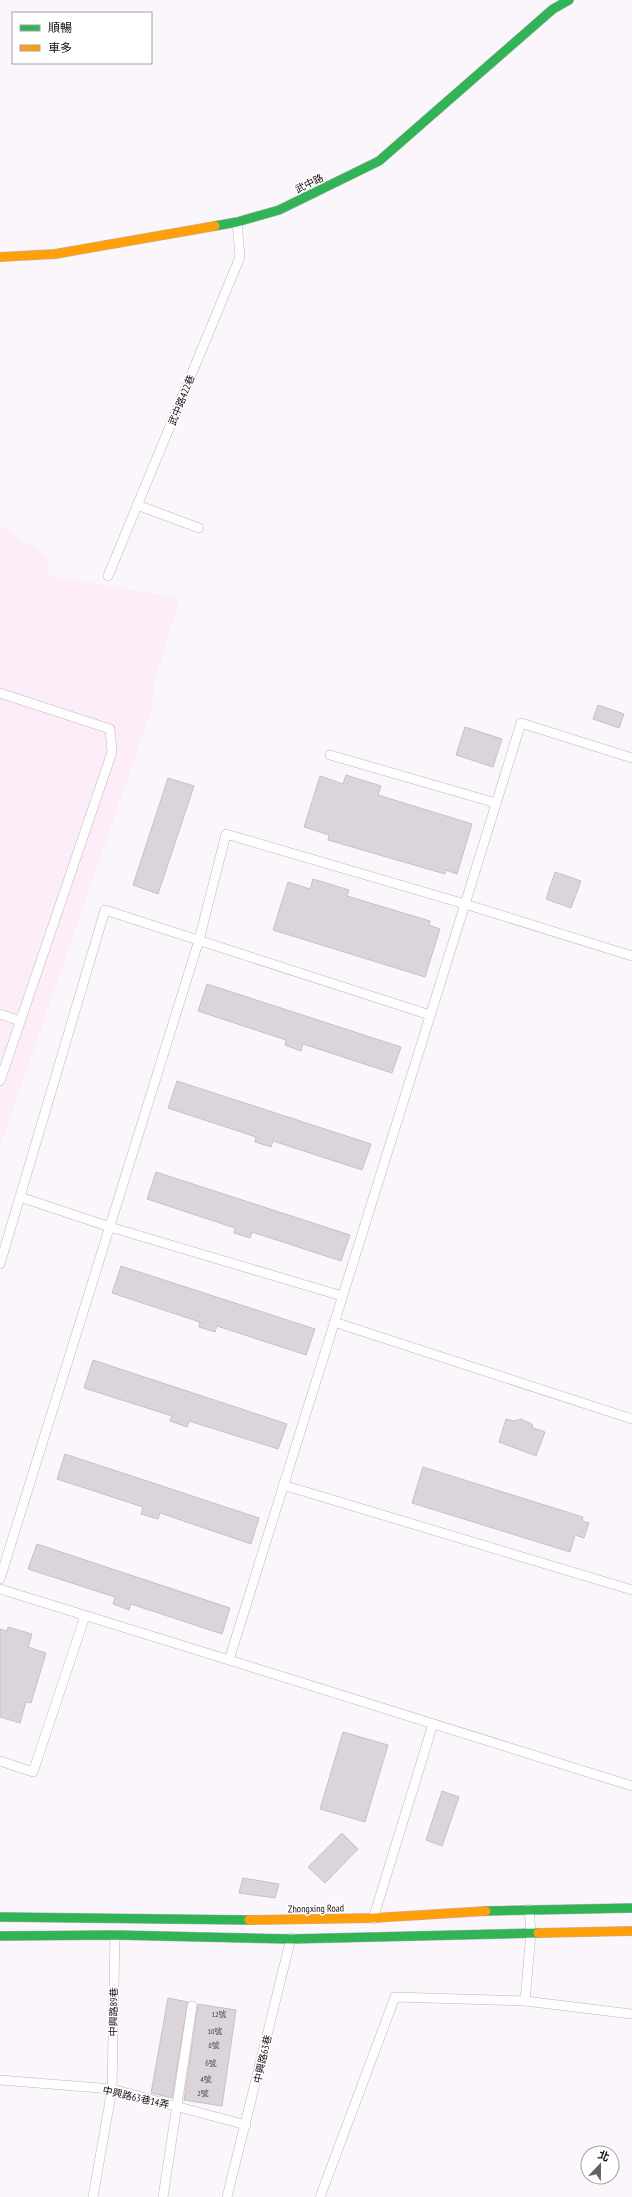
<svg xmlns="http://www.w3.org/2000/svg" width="632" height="2197" font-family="'PT Sans Narrow','Noto Sans TC',sans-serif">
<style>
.built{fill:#fcedf9}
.building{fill:#dcd4db;stroke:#c7c0c6}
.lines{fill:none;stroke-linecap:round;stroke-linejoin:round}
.lane-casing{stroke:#bdb6bc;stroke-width:10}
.fast-casing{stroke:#bdb6bc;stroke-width:10}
.slow-casing{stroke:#bdb6bc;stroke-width:10}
.lane{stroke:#fefefe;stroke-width:9}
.fast{stroke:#30b455;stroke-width:9}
.slow{stroke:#ff9f0a;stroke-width:9}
.labels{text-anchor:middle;stroke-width:3;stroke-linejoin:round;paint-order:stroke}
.number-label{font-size:8px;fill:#483f46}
.street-label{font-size:10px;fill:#170d15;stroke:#fff}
</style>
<rect width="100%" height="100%" fill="#fbf6fb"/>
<path class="built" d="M0,526L48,556L47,575L180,598L155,681L151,711L0,1147Z"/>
<g class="building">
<path d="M598,705L624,714L619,728L593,719Z"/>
<path d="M465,727L502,739L493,767L456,755Z"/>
<path d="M346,775L381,786L378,795L472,824L457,874L446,870L445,874L328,840L329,835L304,827L320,776L343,784Z"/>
<path d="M168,778L194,786L158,894L133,885Z"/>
<path d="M555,872L581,881L571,908L546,899Z"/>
<path d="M313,879L349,890L347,896L430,921L429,925L440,929L425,977L273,930L288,882L310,889Z"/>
<path d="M207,984L401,1047L392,1073L303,1044L301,1051L285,1045L286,1040L198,1011Z"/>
<path d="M177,1081L371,1144L362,1170L273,1141L271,1147L255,1142L256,1137L168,1108Z"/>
<path d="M156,1172L350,1235L341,1261L252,1232L250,1238L234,1233L235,1228L147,1199Z"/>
<path d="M121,1266L315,1329L306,1355L217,1326L215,1332L199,1327L200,1322L112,1293Z"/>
<path d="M93,1360L287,1424L278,1449L189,1421L187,1427L170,1421L172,1416L84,1388Z"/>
<path d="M506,1419L514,1421L521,1419L532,1424L533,1428L545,1432L536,1456L499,1442Z"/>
<path d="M65,1454L259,1518L251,1544L160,1513L158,1519L141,1514L143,1507L57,1479Z"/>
<path d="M423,1467L583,1517L582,1521L589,1523L584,1538L575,1535L570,1552L412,1503Z"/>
<path d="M37,1544L230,1608L222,1634L131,1604L129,1610L113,1604L115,1597L28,1569Z"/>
<path d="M8,1627L32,1634L28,1647L46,1653L31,1703L26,1702L20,1723L0,1717V1629L7,1631Z"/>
<path d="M343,1732L388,1745L365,1822L320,1809Z"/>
<path d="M442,1791L459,1797L442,1846L426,1840Z"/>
<path d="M342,1833L358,1849L325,1883L308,1867Z"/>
<path d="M243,1878L279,1884L275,1898L239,1893Z"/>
<path d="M168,1998L188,2002L172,2098L151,2093Z"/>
<path d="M198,2004L236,2010L222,2106L184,2100Z"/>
</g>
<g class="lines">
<g class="lane-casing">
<g id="lane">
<path d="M137,505L199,528"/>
<path d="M108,576L240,257L237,222"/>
<path d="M0,693L110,729L112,752L0,1081"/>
<path d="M330,755L496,803"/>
<path d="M632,956L465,904L229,1660L632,1786"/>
<path d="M0,1014L20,1021"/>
<path d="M20,1197L110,1227L342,1296"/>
<path d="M0,1264L105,910L430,1015"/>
<path d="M334,1322L632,1419"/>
<path d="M283,1485L632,1590"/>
<path d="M0,1579L199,940L226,834L465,904L521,723L632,758"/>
<path d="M0,1589L229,1660"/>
<path d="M0,1761L33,1772L85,1616"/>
<path d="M373,1919L433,1724"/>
<path d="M525,2001L531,1933L529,1909"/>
<path d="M0,2080L112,2089L246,2125"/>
<path d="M93,2197L112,2089L115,1935"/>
<path d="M163,2197L192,2006"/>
<path d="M227,2197L291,1938"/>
<path d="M320,2197L395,1997L525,2001L632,2014"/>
</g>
</g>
<g class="fast-casing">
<g id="fast">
<path d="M215,226L237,222L279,210L379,161L553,9L569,0"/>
<path d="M486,1911L632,1908"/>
<path d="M0,1917L249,1920"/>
<path d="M0,1936L115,1935L291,1939L538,1933"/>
</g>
</g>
<g class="slow-casing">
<g id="slow">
<path d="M0,257L55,254L215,226"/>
<path d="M249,1920L374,1918L486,1911"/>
<path d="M538,1933L632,1931"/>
</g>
</g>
<use href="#lane" class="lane"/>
<use href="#fast" class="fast"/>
<use href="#slow" class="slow"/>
</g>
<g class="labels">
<g class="number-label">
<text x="219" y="2017">12號</text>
<text x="215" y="2034">10號</text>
<text x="214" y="2048">8號</text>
<text x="211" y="2066">6號</text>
<text x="206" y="2082">4號</text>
<text x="203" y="2096">2號</text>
</g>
<g class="street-label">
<text transform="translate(309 183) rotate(-26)" y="4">武中路</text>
<text transform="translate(181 400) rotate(-68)" y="4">武中路422巷</text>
<text transform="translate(316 1908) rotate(-1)" y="4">Zhongxing Road</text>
<text transform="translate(113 2012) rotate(-89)" y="4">中興路89巷</text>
<text transform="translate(262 2059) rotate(-77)" y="4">中興路63巷</text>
<text transform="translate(136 2097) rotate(13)" y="4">中興路63巷14弄</text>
</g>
</g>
<rect x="12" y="12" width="140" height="52" fill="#ffffff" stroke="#a29ea1"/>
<rect x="20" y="25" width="20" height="6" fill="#30b455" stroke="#a29ea1"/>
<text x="48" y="32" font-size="12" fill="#170d15">順暢</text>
<rect x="20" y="45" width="20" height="6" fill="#ff9f0a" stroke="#a29ea1"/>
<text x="48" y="52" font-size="12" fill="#170d15">車多</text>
<g transform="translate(600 2165) rotate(22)"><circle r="19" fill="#ffffff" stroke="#a29ea1"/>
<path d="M0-3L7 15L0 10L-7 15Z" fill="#675f66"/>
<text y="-6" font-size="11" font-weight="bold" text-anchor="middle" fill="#170d15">北</text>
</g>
</svg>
